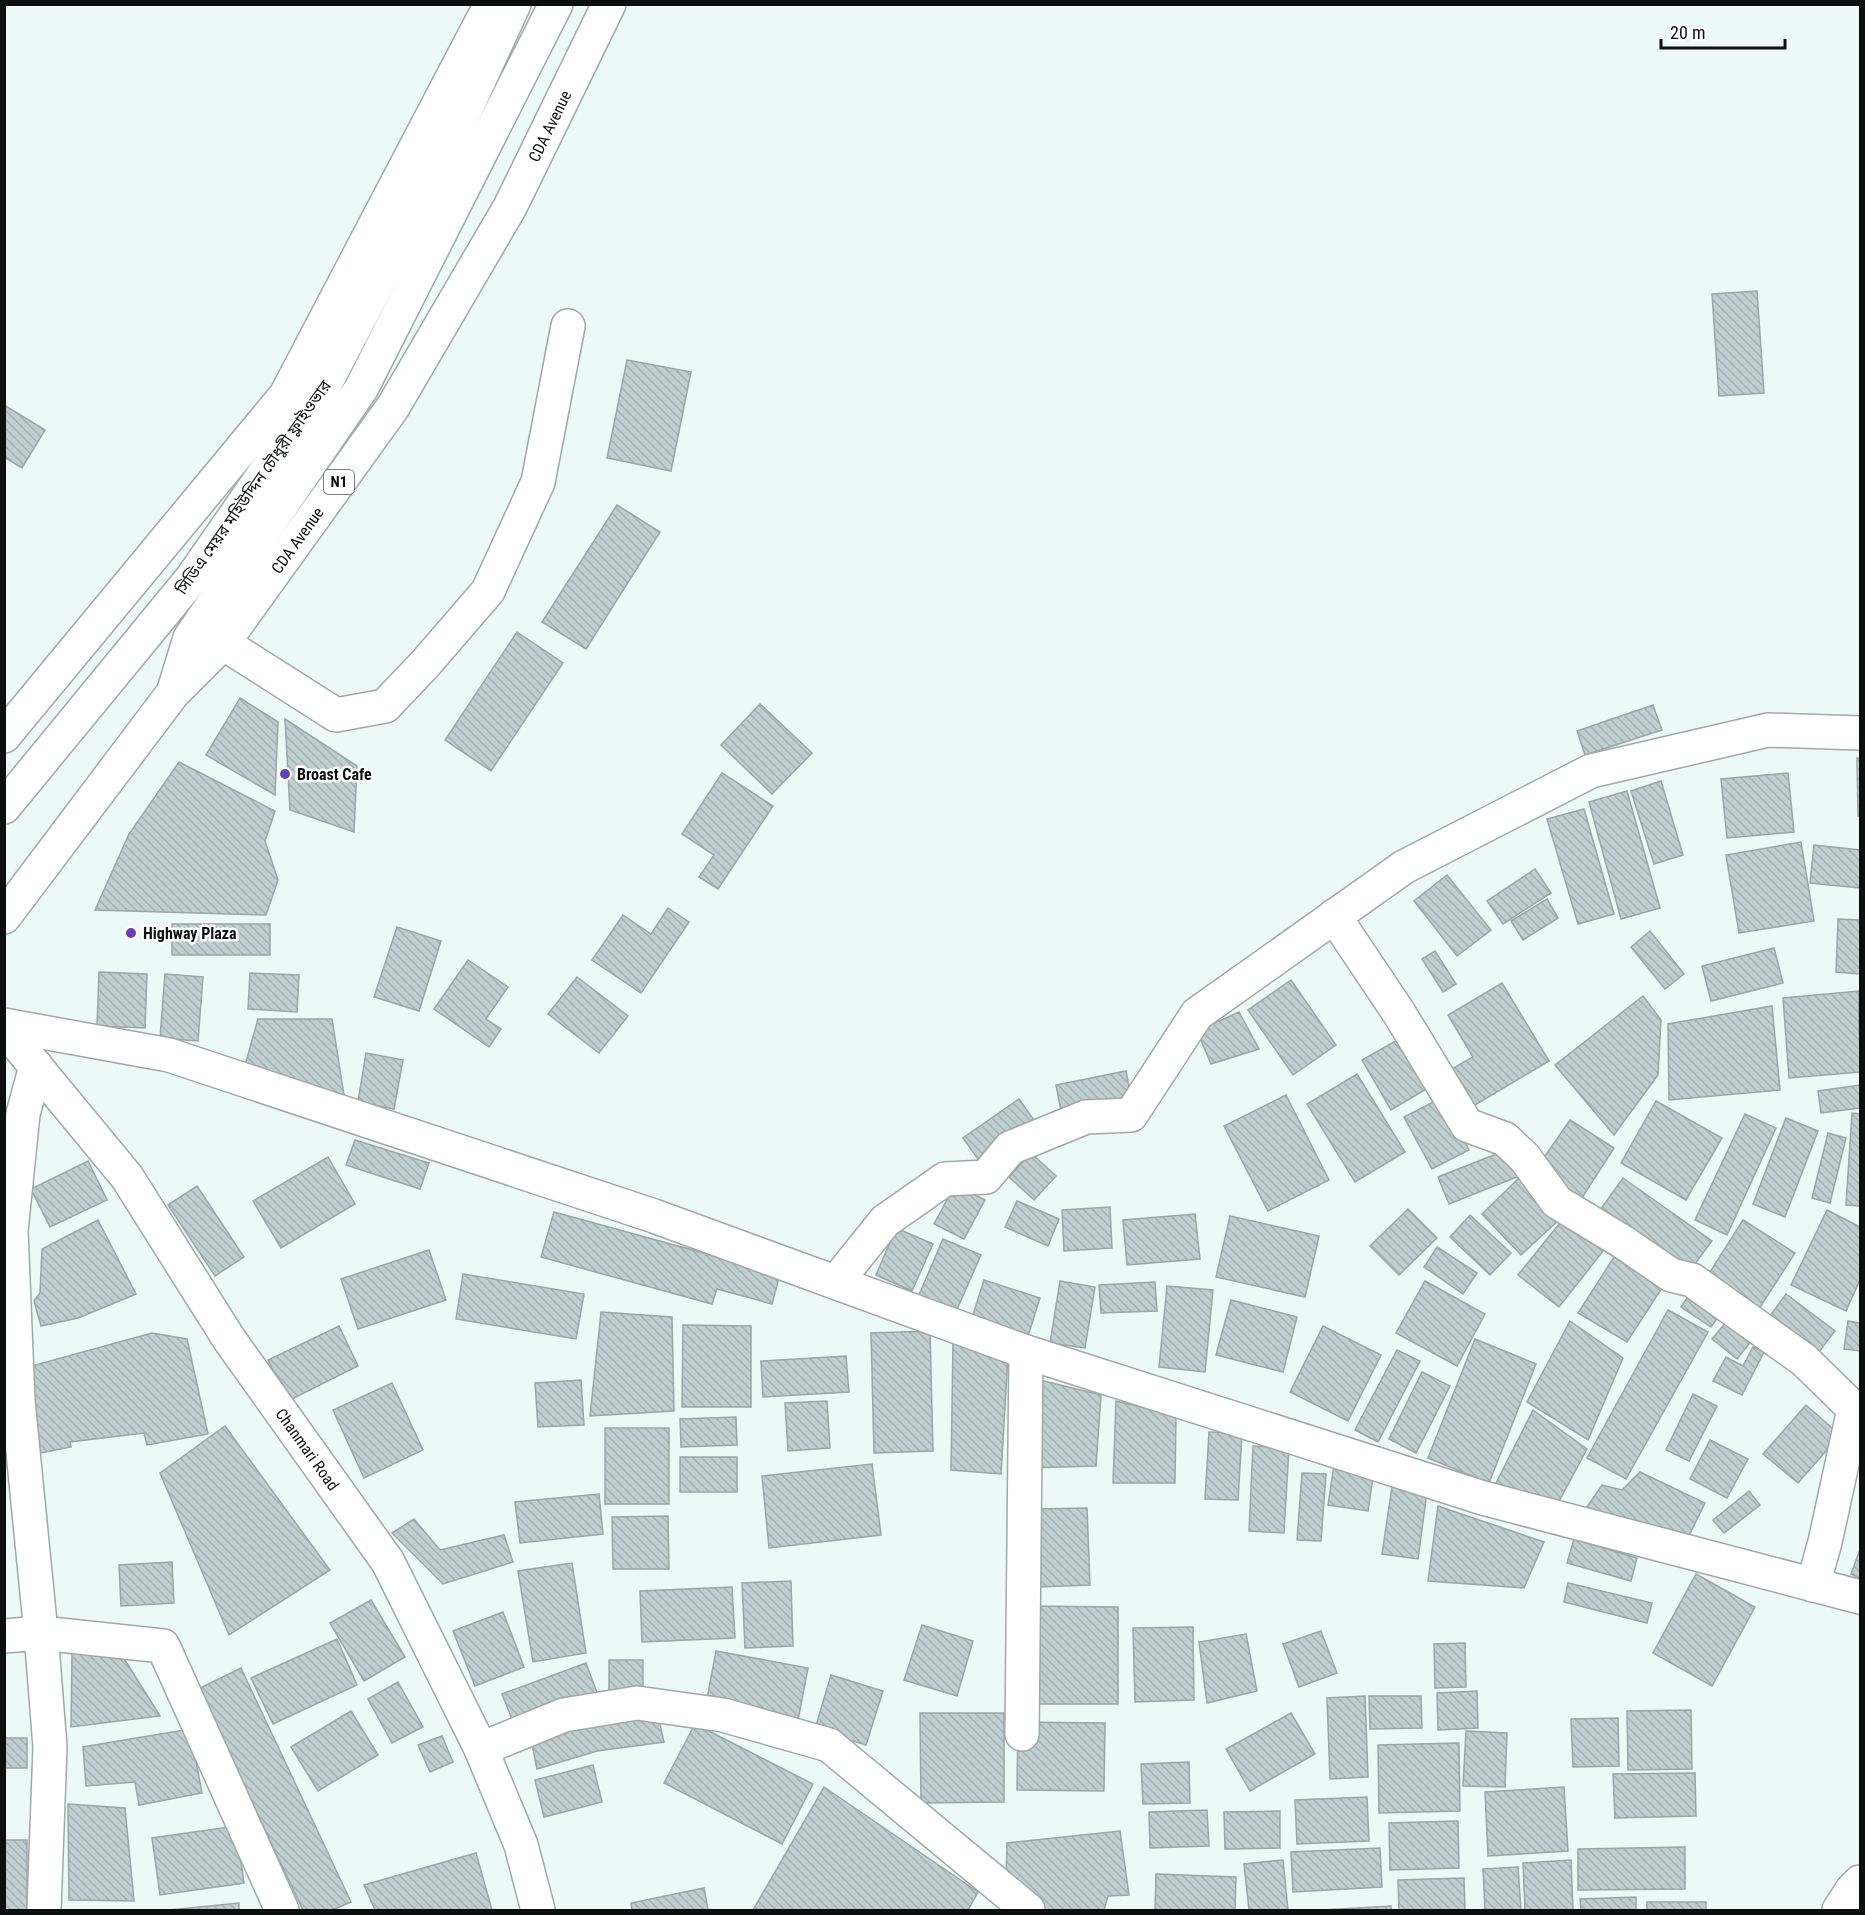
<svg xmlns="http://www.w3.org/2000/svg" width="1865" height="1915" font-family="'Roboto Condensed','Noto Sans Bengali',sans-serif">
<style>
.building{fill:url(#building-back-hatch);stroke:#9aa6a7;stroke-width:1.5}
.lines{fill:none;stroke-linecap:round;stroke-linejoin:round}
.minor-casing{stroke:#9eaaa7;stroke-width:36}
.highway-casing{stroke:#9eaaa7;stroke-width:36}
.minor{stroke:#fff;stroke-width:33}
.highway{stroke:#fff;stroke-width:33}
.poi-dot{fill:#6440b9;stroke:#fff;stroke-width:2}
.labels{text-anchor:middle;stroke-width:5;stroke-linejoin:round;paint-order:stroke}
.shield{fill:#fff;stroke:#545756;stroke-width:1.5}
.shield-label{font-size:15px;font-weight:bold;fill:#0b0f0e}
.street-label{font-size:16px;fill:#0b0f0e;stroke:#fff}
.poi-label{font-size:16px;font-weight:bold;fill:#0b0f0e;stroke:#fff;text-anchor:start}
</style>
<defs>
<pattern id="building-back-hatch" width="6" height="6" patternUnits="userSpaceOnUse" patternTransform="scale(1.5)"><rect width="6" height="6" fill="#c1cecf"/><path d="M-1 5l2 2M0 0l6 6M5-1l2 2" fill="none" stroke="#a4b0b1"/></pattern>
</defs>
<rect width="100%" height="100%" fill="#ecf9f6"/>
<g class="building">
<path d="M1757,291L1764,393L1719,396L1712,294Z"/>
<path d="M627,360L691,372L671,471L607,458Z"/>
<path d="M4,405L45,430L22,468L4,457Z"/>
<path d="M617,505L660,532L586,649L542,622Z"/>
<path d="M517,632L563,663L491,771L445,740Z"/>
<path d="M240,698L278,722L275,795L206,755Z"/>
<path d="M760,704L812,753L772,794L721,745Z"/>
<path d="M1653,705L1662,730L1585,755L1577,731Z"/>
<path d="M285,719L357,766L354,832L290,810Z"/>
<path d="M1857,758H1860V816H1858Z"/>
<path d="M179,762L275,811L265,841L278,880L266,915L95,910L129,834Z"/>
<path d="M722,773L773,806L718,889L699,877L714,855L682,834Z"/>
<path d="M1788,773L1794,832L1727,838L1721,779Z"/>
<path d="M1661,781L1683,855L1654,864L1631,791Z"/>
<path d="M1627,791L1660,908L1621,919L1589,802Z"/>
<path d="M1584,809L1614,914L1578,924L1547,819Z"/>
<path d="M1801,842L1814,921L1739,933L1726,855Z"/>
<path d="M1814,845L1860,850V888L1810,883Z"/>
<path d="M1535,869L1551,893L1503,924L1487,901Z"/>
<path d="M1447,875L1491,930L1457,956L1414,901Z"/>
<path d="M1547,899L1558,918L1523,940L1511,921Z"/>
<path d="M668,908L689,922L641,993L592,960L623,915L651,934Z"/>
<path d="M1838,919L1860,920V974L1836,972Z"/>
<rect x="172" y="924" width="98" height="31"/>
<path d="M397,927L441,941L419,1011L374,997Z"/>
<path d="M1650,931L1684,974L1665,989L1631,947Z"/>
<path d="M1774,948L1783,983L1711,1001L1702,966Z"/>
<path d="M1435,951L1456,984L1443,992L1422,959Z"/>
<path d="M468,960L508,987L486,1019L501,1029L489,1047L434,1009Z"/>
<path d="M99,972L147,974L145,1028L97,1026Z"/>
<path d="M250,973L299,975L297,1012L248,1009Z"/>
<path d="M165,974L203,977L198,1041L160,1038Z"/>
<path d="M577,977L628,1016L599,1053L548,1014Z"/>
<path d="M1291,980L1336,1045L1293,1075L1248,1010Z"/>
<path d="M1502,983L1549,1061L1465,1111L1443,1074L1473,1057L1448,1015Z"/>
<path d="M1859,991L1860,1072L1789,1078L1783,998Z"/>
<path d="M1643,996L1661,1020L1658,1075L1614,1135L1555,1065Z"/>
<path d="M1772,1006L1780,1090L1669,1100L1668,1024Z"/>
<path d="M1239,1012L1259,1049L1211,1064L1197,1031Z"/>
<path d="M258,1019H332L344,1095L244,1069Z"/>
<path d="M1406,1035L1435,1084L1391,1110L1362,1060Z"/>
<path d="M366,1053L403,1060L394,1109L358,1102Z"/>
<path d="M1126,1071L1131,1097L1061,1111L1056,1085Z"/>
<path d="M1357,1074L1405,1152L1355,1182L1307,1104Z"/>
<path d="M1860,1085V1108L1821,1113L1818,1091Z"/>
<path d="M1286,1095L1329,1180L1268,1211L1224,1126Z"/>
<path d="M1441,1098L1469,1150L1432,1169L1404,1117Z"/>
<path d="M1019,1099L1036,1123L980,1162L963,1138Z"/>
<path d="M1656,1101L1722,1138L1686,1200L1621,1163Z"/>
<path d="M1852,1113L1860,1114V1206L1846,1205Z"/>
<path d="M1745,1114L1776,1128L1727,1235L1695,1220Z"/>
<path d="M1786,1118L1818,1131L1785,1217L1753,1204Z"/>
<path d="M1570,1120L1614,1148L1578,1204L1538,1166Z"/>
<path d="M1828,1133L1846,1138L1830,1203L1812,1198Z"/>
<path d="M355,1140L429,1163L420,1189L346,1165Z"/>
<path d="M1509,1149L1519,1176L1449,1204L1438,1177Z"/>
<path d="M1031,1153L1056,1176L1034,1200L1009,1177Z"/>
<path d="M328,1157L355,1204L281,1248L253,1201Z"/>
<path d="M88,1161L107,1200L50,1227L31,1189Z"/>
<path d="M1521,1176L1561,1218L1521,1255L1482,1214Z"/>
<path d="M1623,1178L1712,1241L1686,1276L1598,1213Z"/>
<path d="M955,1185L985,1200L964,1239L934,1224Z"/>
<path d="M197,1186L244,1257L215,1276L168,1205Z"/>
<path d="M1017,1201L1059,1219L1048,1246L1005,1227Z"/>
<path d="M1110,1207L1112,1248L1064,1251L1062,1210Z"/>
<path d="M1408,1209L1437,1238L1399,1275L1370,1246Z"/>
<path d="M1827,1210L1860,1227V1280L1846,1311L1791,1285Z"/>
<path d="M554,1212L780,1274L772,1304L717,1289L712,1304L541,1257Z"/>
<path d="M1195,1214L1200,1259L1127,1265L1123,1220Z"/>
<path d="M1470,1215L1511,1253L1490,1275L1450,1237Z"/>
<path d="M1230,1216L1319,1236L1305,1297L1216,1277Z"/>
<path d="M1563,1219L1604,1250L1559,1307L1518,1275Z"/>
<path d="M98,1220L136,1294L78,1318L41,1326L34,1301L40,1293L42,1249Z"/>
<path d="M1743,1220L1795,1253L1755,1315L1703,1283Z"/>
<path d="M896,1228L933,1244L912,1291L876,1275Z"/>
<path d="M943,1239L981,1255L955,1314L918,1297Z"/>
<path d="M1437,1247L1477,1273L1463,1294L1424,1267Z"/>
<path d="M429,1250L446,1300L358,1329L341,1279Z"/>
<path d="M1614,1257L1662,1288L1627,1342L1578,1313Z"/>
<path d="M463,1274L584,1294L576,1339L456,1319Z"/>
<path d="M984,1280L1040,1298L1027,1339L971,1321Z"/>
<path d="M1060,1281L1095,1287L1085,1348L1050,1343Z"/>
<path d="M1425,1281L1485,1314L1457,1366L1396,1333Z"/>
<path d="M1155,1282L1157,1311L1101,1313L1099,1285Z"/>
<path d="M1167,1286L1213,1290L1205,1372L1159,1367Z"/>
<path d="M1693,1289L1723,1310L1711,1327L1681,1307Z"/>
<path d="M1786,1294L1835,1331L1816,1356L1767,1320Z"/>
<path d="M1231,1300L1297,1317L1283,1372L1216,1355Z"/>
<path d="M1668,1310L1708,1332L1626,1479L1587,1458Z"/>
<path d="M601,1312L672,1317L674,1411L590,1416Z"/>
<path d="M1728,1320L1753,1339L1737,1359L1712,1339Z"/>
<path d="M1570,1321L1623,1358L1588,1440L1527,1402Z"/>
<path d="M1848,1321L1860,1323V1351L1844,1349Z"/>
<path d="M683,1325L751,1326V1407H682Z"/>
<path d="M339,1326L358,1366L288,1401L268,1360Z"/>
<path d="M1323,1326L1381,1355L1348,1421L1290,1392Z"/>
<path d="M930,1331L933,1451L874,1453L871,1333Z"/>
<path d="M152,1333L187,1339L208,1434L147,1445L144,1433L70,1442L71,1447L30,1455L28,1367Z"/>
<path d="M1475,1339L1536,1364L1489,1483L1428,1458Z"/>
<path d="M953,1343L1008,1356L1001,1474L951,1470Z"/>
<path d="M1753,1347L1764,1352L1742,1395L1713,1381L1726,1357L1743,1366Z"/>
<path d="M1397,1350L1420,1361L1378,1442L1355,1430Z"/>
<path d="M846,1356L849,1392L763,1397L761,1361Z"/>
<path d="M1422,1372L1450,1386L1416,1453L1389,1439Z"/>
<path d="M1032,1378L1101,1395L1096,1466L1028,1468Z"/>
<path d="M581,1380L584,1425L538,1427L535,1383Z"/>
<path d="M392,1383L423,1450L364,1478L333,1410Z"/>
<path d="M1693,1394L1717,1406L1689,1461L1666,1450Z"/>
<path d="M827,1401L830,1448L788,1451L785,1403Z"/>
<path d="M1116,1401L1176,1415L1175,1483H1113Z"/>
<path d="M1806,1405L1840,1435L1798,1483L1763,1454Z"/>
<path d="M1533,1410L1587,1449L1556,1507L1495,1485Z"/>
<path d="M736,1417L737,1445L681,1447L680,1419Z"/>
<path d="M225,1426L330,1570L229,1635L160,1473Z"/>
<rect x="605" y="1428" width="64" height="76"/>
<path d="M1209,1432L1242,1433L1238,1500L1205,1499Z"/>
<path d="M1710,1440L1748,1459L1727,1498L1690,1479Z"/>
<path d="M1253,1446L1289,1448L1284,1533L1249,1531Z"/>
<rect x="680" y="1457" width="57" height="35"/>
<path d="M872,1464L881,1535L769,1548L762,1476Z"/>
<path d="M1334,1465L1374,1471L1368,1511L1328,1505Z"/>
<path d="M1640,1472L1705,1503L1684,1546L1582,1514L1602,1485L1622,1490Z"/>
<path d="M1302,1473L1326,1474L1321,1541L1297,1540Z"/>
<path d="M1392,1487L1427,1492L1418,1559L1382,1554Z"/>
<path d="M1749,1491L1760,1505L1724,1533L1713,1520Z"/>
<path d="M599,1494L603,1534L520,1543L515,1502Z"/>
<path d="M1438,1506L1544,1542L1524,1588L1428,1581Z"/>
<path d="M1087,1508L1090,1585L1039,1587L1037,1509Z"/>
<path d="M668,1516L669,1569H613L612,1517Z"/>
<path d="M414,1519L440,1550L504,1535L513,1562L443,1584L392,1533Z"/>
<path d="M1574,1539L1637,1558L1631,1581L1567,1563Z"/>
<path d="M1859,1552L1860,1553V1578L1851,1574Z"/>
<path d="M172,1562L174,1603L121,1606L119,1565Z"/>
<path d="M572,1563L586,1653L533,1662L518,1571Z"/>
<path d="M1696,1574L1755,1607L1712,1686L1653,1653Z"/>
<path d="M791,1581L793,1646L745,1648L742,1583Z"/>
<path d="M1568,1583L1652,1603L1647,1623L1564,1602Z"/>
<path d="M732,1587L735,1638L642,1642L640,1591Z"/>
<path d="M371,1600L405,1657L364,1681L330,1623Z"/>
<path d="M1031,1606L1118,1607V1704H1030Z"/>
<path d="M503,1612L524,1667L475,1686L453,1631Z"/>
<path d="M922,1625L973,1641L957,1696L904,1680Z"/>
<path d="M1193,1627L1194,1700L1135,1702L1133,1628Z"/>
<path d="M1321,1631L1337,1673L1299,1687L1283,1644Z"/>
<path d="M1246,1634L1257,1691L1207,1703L1199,1642Z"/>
<path d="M337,1639L357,1685L273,1724L251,1678Z"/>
<path d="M1465,1643L1466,1687L1435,1688L1434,1644Z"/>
<path d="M118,1649L160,1716L71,1727L72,1652Z"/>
<path d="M716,1651L808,1668L798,1720L706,1704Z"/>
<rect x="609" y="1660" width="34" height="33"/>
<path d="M586,1663L599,1698L516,1729L502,1694Z"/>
<path d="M241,1668L351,1902L332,1910H303L198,1689Z"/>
<path d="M831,1675L883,1691L866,1745L815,1729Z"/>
<path d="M398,1682L423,1727L392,1743L368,1699Z"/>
<path d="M1477,1691L1478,1728L1438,1730L1437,1693Z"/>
<path d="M1365,1696L1368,1777L1330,1779L1327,1698Z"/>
<path d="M1369,1696H1421L1422,1728L1370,1729Z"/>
<path d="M656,1707L664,1742L597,1751L537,1769L530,1734Z"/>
<path d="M1691,1710L1692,1769L1628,1770L1627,1711Z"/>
<path d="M351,1711L378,1755L318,1791L291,1747Z"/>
<path d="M920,1713H1004V1802L921,1803Z"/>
<path d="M1291,1713L1315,1754L1250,1791L1226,1749Z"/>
<path d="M1618,1718L1619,1766L1573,1767L1571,1719Z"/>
<path d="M1018,1722L1105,1723L1104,1791L1017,1790Z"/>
<path d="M695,1724L813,1784L782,1844L664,1783Z"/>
<path d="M190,1729L202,1793L139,1805L135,1782L86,1786L83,1747Z"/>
<path d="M1466,1731L1507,1733L1505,1787L1463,1786Z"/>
<path d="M442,1736L453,1762L430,1772L418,1745Z"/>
<rect x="4" y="1738" width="23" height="30"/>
<path d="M1459,1743L1460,1811L1379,1813L1378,1745Z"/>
<path d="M1189,1762L1190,1803L1143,1804L1141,1764Z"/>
<path d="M593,1765L602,1802L544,1817L535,1780Z"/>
<path d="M1695,1773L1696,1816L1615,1818L1613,1774Z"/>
<path d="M824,1787L978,1892L968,1910H753Z"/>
<path d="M1564,1787L1568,1851L1488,1856L1485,1792Z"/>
<path d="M1367,1797L1369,1841L1297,1844L1295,1800Z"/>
<path d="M68,1804L125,1808L134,1901L69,1900Z"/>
<path d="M1207,1810L1209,1846L1150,1848L1149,1812Z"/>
<path d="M1280,1811V1848L1225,1849L1224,1812Z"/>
<path d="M1458,1821L1459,1868L1390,1870L1389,1823Z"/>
<path d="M236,1826L244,1883L160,1895L152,1838Z"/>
<path d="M1120,1831L1129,1895L1108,1896L1104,1910H1044L1006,1883L1007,1843Z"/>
<rect x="4" y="1840" width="23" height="70"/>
<path d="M1685,1847V1889L1578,1890V1849Z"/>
<path d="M1380,1848L1382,1887L1293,1892L1291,1852Z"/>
<path d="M476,1853L492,1910H375L364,1885Z"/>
<path d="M1283,1860L1288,1910H1249L1244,1864Z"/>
<path d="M1571,1860L1573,1910H1525L1523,1863Z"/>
<path d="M1518,1867L1521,1910H1485L1483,1869Z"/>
<path d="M1156,1874L1236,1877L1235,1910H1155Z"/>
<path d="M1464,1878L1465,1910H1399L1398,1880Z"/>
<path d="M704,1888L708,1910H632L631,1903Z"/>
<path d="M1636,1897V1910H1581L1580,1899Z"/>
<rect x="1647" y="1902" width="59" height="8"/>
<path d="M239,1903V1910H169Z"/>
<path d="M1391,1906V1910H1322Z"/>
</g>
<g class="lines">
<g class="minor-casing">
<g id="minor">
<path d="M223,643L336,715L385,706L425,664L488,591L538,482L568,326"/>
<path d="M1334,916L1399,1013L1467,1125L1505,1139L1525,1158L1557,1202L1623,1242L1671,1275L1692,1280L1804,1360L1854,1409L1825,1542L1813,1585"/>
<path d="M4,1025L169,1055L654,1216L1026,1352L1483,1498L1860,1597"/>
<path id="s1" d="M4,1028L127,1177L229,1339L388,1562L481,1749L521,1845L538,1910"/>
<path d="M36,1066L23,1114L11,1231L18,1401L41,1633L50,1747L44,1910"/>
<path d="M836,1282L885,1221L945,1179L986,1177L1010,1148L1086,1117L1131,1115L1197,1014L1404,867L1591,771L1768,730L1860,733"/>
<path d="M4,1636L41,1633L163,1646L282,1910"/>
<path d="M1022,1734L1026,1352"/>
<path d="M481,1749L564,1715L637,1703L723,1715L829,1745L1028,1910"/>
<path d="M1839,1910L1852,1890L1860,1882"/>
</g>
</g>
<g class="highway-casing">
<g id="highway">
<path d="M174,690L190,638L361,389L556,4"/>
<path d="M4,736L286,395L491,4"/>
<path d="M4,807L192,578L319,395L442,161L514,4"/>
<path id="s2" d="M4,917L173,693L223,643L393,407L510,207L609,4"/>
</g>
</g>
<use href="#minor" class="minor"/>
<use href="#highway" class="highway"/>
</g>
<g class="poi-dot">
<circle cx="285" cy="774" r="6"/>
<circle cx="131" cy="933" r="6"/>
</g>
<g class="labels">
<rect class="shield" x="324" y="470" width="30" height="24" rx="4.5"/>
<g class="shield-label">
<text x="339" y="487">N1</text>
</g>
<g class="street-label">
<text dy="6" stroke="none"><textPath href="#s2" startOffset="964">CDA Avenue</textPath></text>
<text transform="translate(253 487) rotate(-55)" y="6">সিডিএ মেয়র মহিউদ্দিন চৌধুরী ফ্লাইওভার</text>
<text dy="6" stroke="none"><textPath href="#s2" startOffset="478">CDA Avenue</textPath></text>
<text dy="6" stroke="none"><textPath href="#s1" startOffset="520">Chanmari Road</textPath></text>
</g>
<g class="poi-label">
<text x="297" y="780">Broast Cafe</text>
<text x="143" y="939">Highway Plaza</text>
</g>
</g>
<rect width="1865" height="1915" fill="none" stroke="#0b0f0e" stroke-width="12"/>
<path d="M1661 39v9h124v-9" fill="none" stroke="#0b0f0e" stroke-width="3"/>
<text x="1670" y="39" font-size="18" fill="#0b0f0e" stroke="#ffffff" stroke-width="4.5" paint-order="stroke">20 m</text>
</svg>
